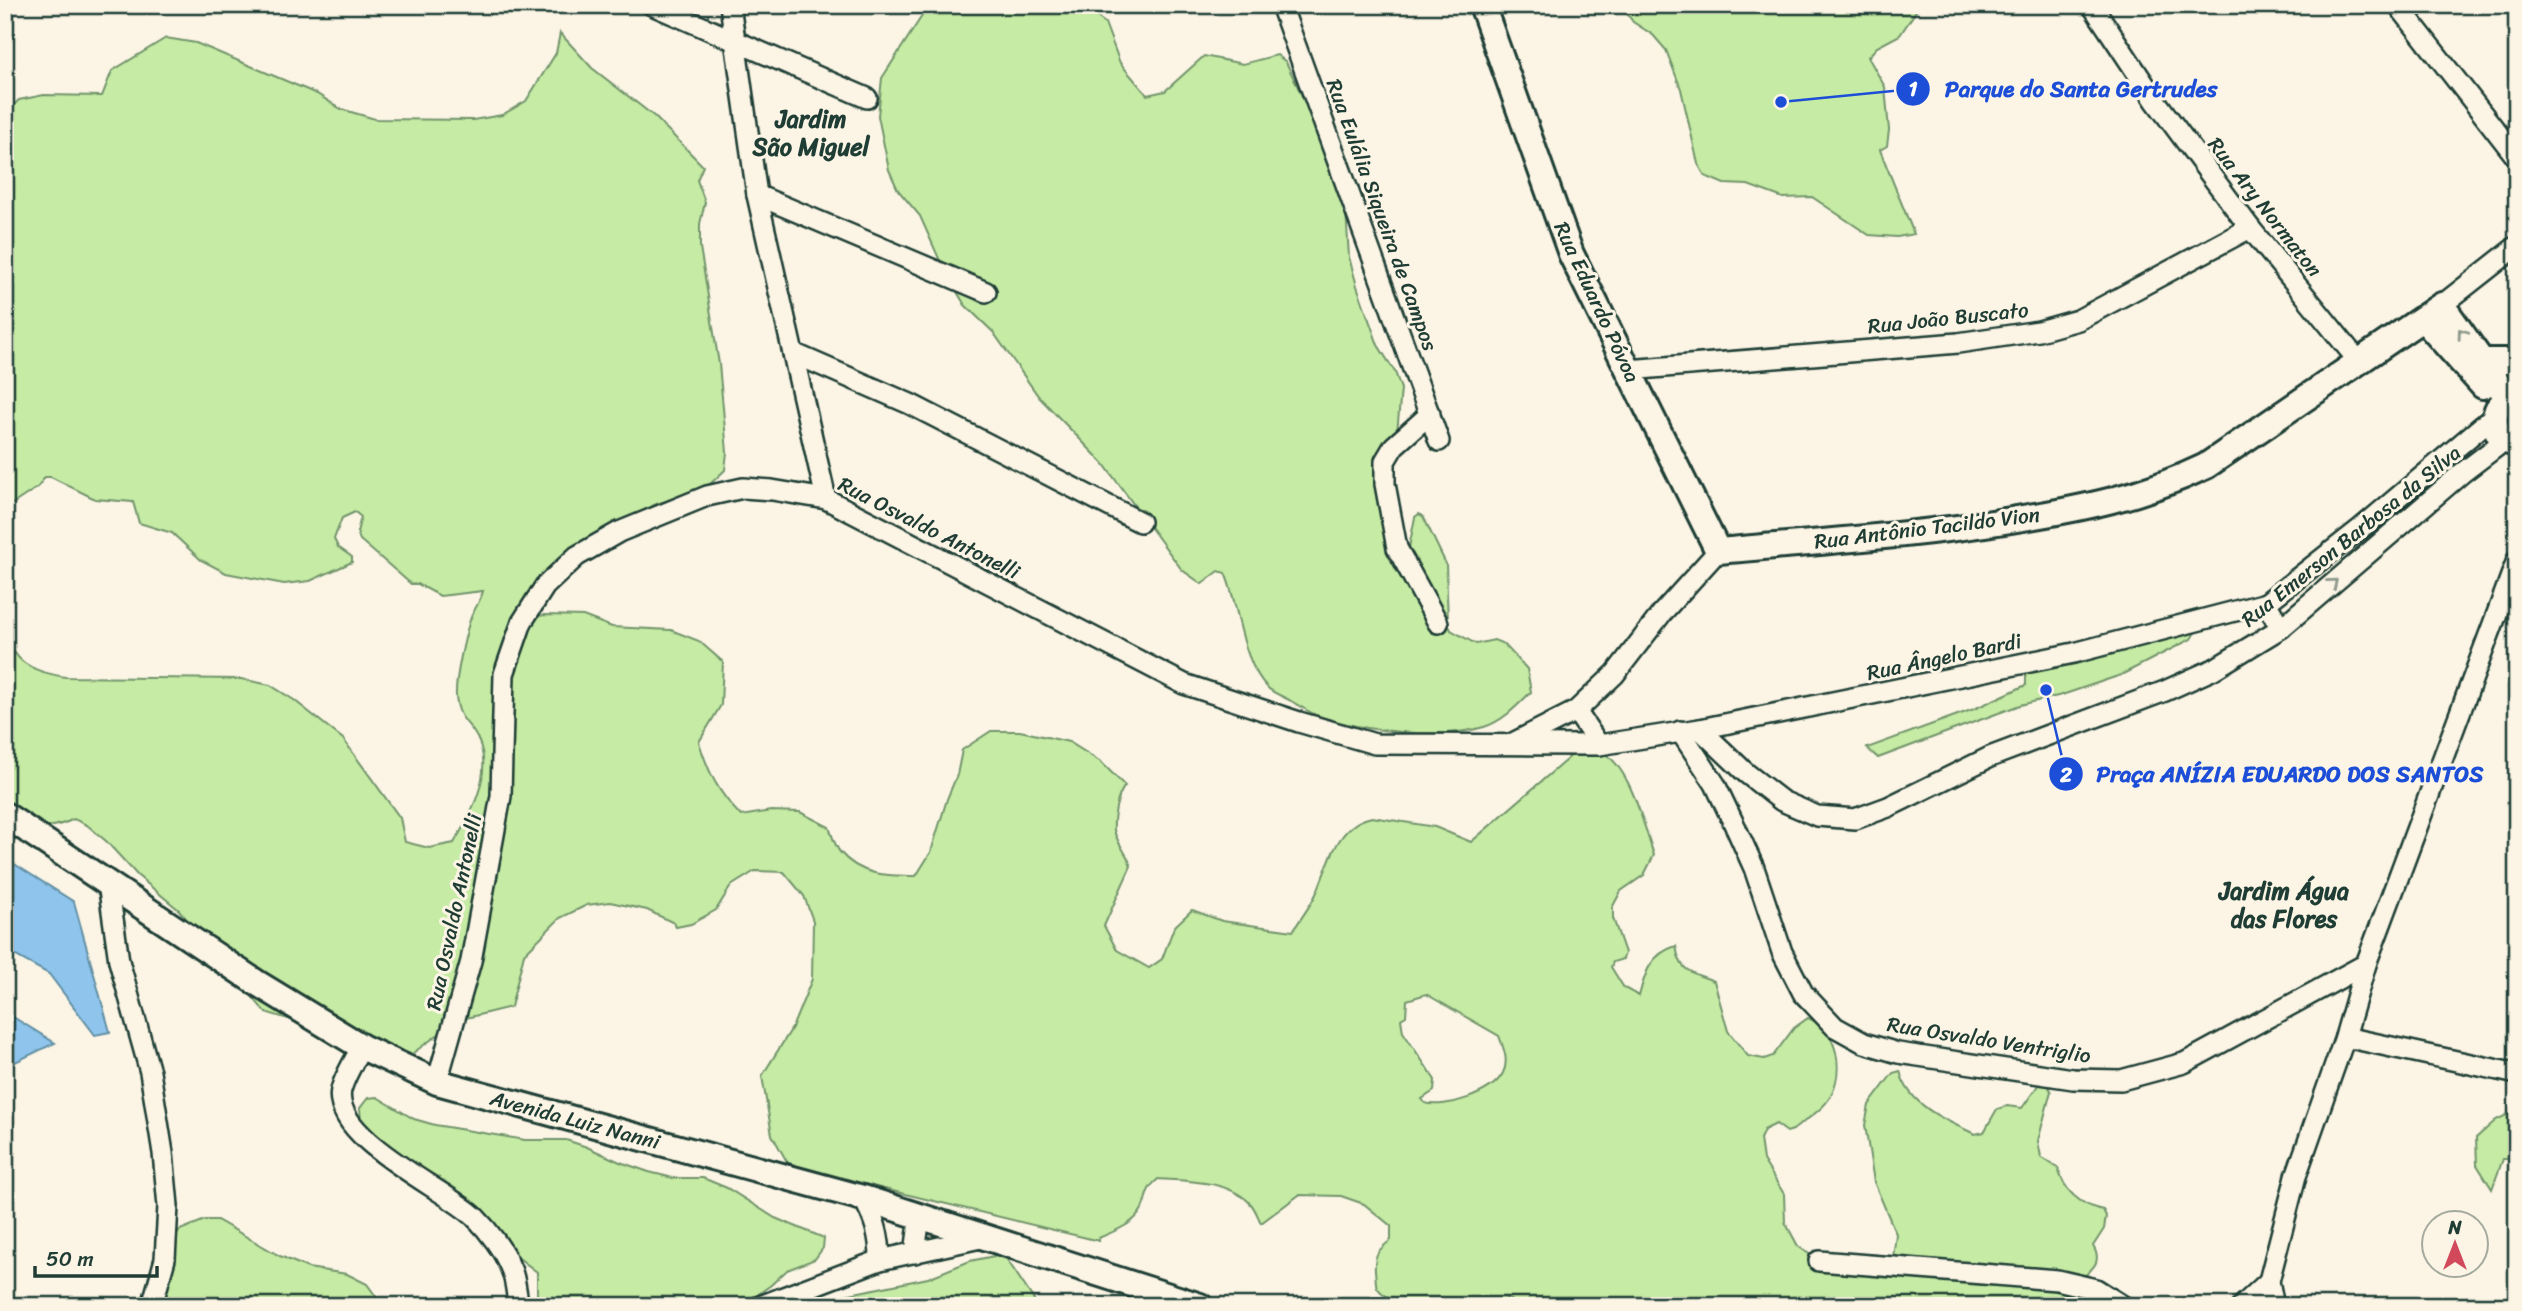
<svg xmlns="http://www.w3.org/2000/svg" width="2522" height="1311" font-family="Sriracha,sans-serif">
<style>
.green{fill:#c6eba4;stroke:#72946c;stroke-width:2;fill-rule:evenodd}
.water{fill:#8fc5ed;stroke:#628fa3;stroke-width:2}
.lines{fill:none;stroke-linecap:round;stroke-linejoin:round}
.minor-casing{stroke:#1f3d34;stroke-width:24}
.tertiary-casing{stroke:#1f3d34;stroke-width:30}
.minor{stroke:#fcf5e5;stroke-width:19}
.tertiary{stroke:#fcf5e5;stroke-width:24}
.oneway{stroke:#8e998c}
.labels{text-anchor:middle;stroke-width:6;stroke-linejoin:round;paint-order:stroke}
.street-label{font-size:21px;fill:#1f3d34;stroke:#fcf5e5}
.quarter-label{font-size:24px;font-weight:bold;fill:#1f3d34;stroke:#fcf5e5}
.leader{fill:none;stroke:#1d4ed8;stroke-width:2.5}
.callout-dot{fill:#1d4ed8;stroke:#fcf5e5;stroke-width:2.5}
.mark-label{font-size:21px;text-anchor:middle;font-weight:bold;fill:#fff}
.callout-label{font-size:23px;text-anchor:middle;font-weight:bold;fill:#1d4ed8;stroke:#fcf5e5;stroke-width:6;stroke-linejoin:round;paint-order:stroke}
</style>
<rect width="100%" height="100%" fill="#fcf5e5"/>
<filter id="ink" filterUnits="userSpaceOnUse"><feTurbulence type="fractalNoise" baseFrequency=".0143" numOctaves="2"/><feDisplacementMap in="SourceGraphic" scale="14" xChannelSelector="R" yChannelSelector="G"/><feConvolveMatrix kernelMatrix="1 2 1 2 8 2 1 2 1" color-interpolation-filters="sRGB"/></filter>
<g filter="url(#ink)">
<g class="green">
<path d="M929,5H1082L1105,23L1120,63L1147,95L1165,91L1204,56L1243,64L1277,55L1286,62L1331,157L1346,210L1349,257L1357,286L1378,345L1395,372L1401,389L1392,490L1402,540L1409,548L1415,517L1419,514L1423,516L1446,564L1448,623L1451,630L1476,644L1494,640L1504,644L1527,669L1531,692C1517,706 1503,721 1484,727C1440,740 1362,731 1319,716C1310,713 1300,706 1291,701C1284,697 1273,693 1268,688C1240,660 1240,607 1225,573L1219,571L1202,584L1182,570L1103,463L1039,397L993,332L965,305L945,272L920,216L898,190L889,170L878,116L882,78Z"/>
<path d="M1621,5H1920L1900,35L1877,47L1868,57L1885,87L1889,130L1887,146L1880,150L1914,234L1897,237L1869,235L1812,197L1783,198L1748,185L1724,184L1705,176L1698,164L1681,89L1666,50L1653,35L1633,22Z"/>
<path d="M560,33L592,68L655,117L703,166L697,180L705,202L700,224V247L719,364L727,452L725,470L707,487L654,505L601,541L519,619L545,615L583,616L612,627L671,630L699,641L723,662L721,705L699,742C709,774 718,792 741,816L771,811L800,812L829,827C832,835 835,846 840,852C860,876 887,876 916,876L931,852L947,799L957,775L962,750L991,731H1020L1069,742L1101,762L1125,786C1117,795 1113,818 1114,830C1116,842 1128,854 1131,866L1104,926L1117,950L1149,968L1162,959L1174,927L1192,910L1222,921L1293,931C1300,919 1310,907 1316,894C1329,865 1336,824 1372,817L1435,827L1471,842L1573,754C1580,752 1588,749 1595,750C1628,755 1644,827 1654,855L1644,875L1621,891L1613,906V918L1625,953L1623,959L1613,962L1611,967L1624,988L1639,996C1645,973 1650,954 1676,946C1680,973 1691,972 1714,981L1728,1031L1748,1056L1764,1059L1773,1056L1794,1028L1808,1018C1838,1030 1845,1070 1830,1097C1823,1110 1804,1121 1793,1130L1787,1132L1776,1124L1764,1130L1760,1139L1763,1160L1784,1194L1785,1222L1798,1246L1816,1259L1893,1258L1896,1234L1874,1182L1865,1125L1869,1105L1893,1073L1900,1071C1908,1105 1946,1121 1975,1134L1984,1132L1997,1109L2007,1106L2022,1108L2039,1084L2047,1082L2051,1091L2038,1141L2041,1157L2058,1168C2064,1191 2080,1205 2103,1210L2106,1216L2104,1229L2093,1246C2108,1271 2075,1272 2074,1295L2092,1306H1517L1508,1298L1505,1300V1306H1479L1474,1302C1448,1304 1391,1311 1377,1287C1375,1283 1376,1276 1375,1271C1374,1254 1378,1250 1391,1240V1226L1364,1204L1341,1196L1299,1195L1261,1223C1258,1217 1255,1208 1250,1203C1228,1180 1187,1181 1158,1179C1145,1190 1148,1195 1142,1209C1134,1225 1114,1231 1099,1238V1241L868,1185L805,1184L786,1160L772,1135L762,1076L792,1028L812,979L813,921L804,896L784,872L755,871L731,886L716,910L691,924L676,927L674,923L647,910L610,902L587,905L560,918L524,954L511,1007L458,1020L409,1056L265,1012L179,910L138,876L106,841L87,825L74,819C41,835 34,823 5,805V656L15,653C25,669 48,674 65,677L241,679L270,685L294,700L343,739L400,818L405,842L429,848L454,843C470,816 493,775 479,742C471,722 458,723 456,695C455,680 465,635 470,620C473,610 480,603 483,591L440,596L418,584H411L360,540L357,532L361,517L355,512L342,518L334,539L338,547L352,557V562L310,581L284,584L226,573L201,560L172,533L139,523L133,502L95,499L51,477H45L38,487L5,509V113L19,100L44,95L102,96L112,71L166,38L196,43L317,94L341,109L375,119L473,120L502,115L526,101L556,53ZM1426,994L1499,1036C1504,1049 1509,1061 1503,1073C1492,1094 1445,1109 1425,1103L1422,1099L1434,1091L1435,1080L1403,1032L1401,1019L1406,1016L1407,1000Z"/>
<path d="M2200,624L2191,639L2121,675L2062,695L2020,705L1878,758L1867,748L1974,709L2026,685V667Z"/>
<path d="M377,1097L414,1119L435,1125L525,1140H566L587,1147L620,1162L649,1172L673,1178H703L727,1188L775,1218L824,1238L823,1248L815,1259L787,1270L771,1285L742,1306H537V1272L491,1237L469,1227L437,1189L367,1131L361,1122L360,1108L368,1098Z"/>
<path d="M2517,1110V1159H2503L2492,1189L2477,1165L2476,1138L2496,1120Z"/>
<path d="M205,1220H217L280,1256L308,1268L347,1274L367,1284L383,1306H153L165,1254L180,1230Z"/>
<path d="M998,1253L1004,1255L1038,1306H791L928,1278L970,1261L994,1256Z"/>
</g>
<g class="water">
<path d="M5,858L74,902L110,1032L95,1035L49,974L5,950Z"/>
<path d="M5,1012L55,1043L5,1067Z"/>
</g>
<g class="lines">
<g class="minor-casing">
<g id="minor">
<path d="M652,5L867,98"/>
<path d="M730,5L757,195L826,499"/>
<path d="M1281,5L1439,441"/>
<path d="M2092,5L2155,100L2250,228L2360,363"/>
<path d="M2398,5L2517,158"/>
<path d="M757,195L986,292"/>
<path d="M2442,305L2517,246"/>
<path d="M793,353L910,404L1140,522"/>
<path d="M1628,370L1958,343L2039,331L2078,320L2250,228"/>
<path d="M1430,414L1394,446L1385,461V484L1397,548L1438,623"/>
<path d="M2266,603L2360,529L2494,416"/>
<path d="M1576,711L1599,745"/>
<path d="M1700,729L1746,773L1782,801L1817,816L1855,819L1888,807L1990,757L2165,691L2214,669L2281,628L2462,473L2504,441"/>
<path d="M1680,731L1715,784L1735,826L1754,868L1782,952L1803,993L1835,1027L1864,1043L1898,1053L2073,1079L2121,1080L2184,1063L2366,964"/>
<path d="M1513,743L1576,711L1615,674L1662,613L1718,551"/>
<path d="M108,883L119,961L150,1072L163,1153L168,1206L165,1259L152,1306"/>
<path d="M2345,1037L2517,1074"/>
<path d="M362,1047C354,1061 345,1075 341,1090C331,1138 444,1188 475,1217C489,1231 504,1251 511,1269C516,1280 516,1294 519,1306"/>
<path d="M437,1082L471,961L501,796L504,674L522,622L545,586L577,556L619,532L707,496L743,488L772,490L826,499L1184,684L1299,722L1375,744L1599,745L1700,729L2074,653L2266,603L2281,628"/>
<path d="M863,1198C875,1219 880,1236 880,1260"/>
<path d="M915,1253L920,1216"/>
<path d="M1819,1261L2057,1280L2096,1289L2123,1306"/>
<path d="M760,1306L880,1260L985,1237"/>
<path d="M2242,1306L2269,1281"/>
<path d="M2274,1306L2269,1281L2296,1176L2345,1037L2366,964L2517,560"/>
</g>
</g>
<g class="tertiary-casing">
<g id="tertiary">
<path d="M1482,5L1571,254L1718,551C1815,542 1914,536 2011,520C2080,509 2142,497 2206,466L2442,305L2510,401"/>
<path d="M2423,319L2483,386"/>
<path d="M2482,361H2517"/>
<path d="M2517,403C2491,396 2490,428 2504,441L2509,442L2517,438"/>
<path d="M5,815L257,983L362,1047L437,1082L863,1198L1200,1306"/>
</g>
</g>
<use href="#minor" class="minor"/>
<use href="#tertiary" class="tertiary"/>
</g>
<defs><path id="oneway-chevron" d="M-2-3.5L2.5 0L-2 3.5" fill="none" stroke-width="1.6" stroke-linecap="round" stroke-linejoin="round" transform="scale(1.75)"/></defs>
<g class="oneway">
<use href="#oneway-chevron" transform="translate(2462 333) rotate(-126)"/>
<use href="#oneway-chevron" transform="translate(2333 583) rotate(-40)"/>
</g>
</g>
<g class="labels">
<g class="street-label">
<text transform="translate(2265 207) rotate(52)" y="7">Rua Ary Normaton</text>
<text transform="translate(1382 215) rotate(70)" y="7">Rua Eulália Siqueira de Campos</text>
<text transform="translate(1597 302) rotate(65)" y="7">Rua Eduardo Póvoa</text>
<text transform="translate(1948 318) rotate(-6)" y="7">Rua João Buscato</text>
<text transform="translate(929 528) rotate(27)" y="7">Rua Osvaldo Antonelli</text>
<text transform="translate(1927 528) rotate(-7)" y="7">Rua Antônio Tacildo Vion</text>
<text transform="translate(2351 536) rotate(-39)" y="7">Rua Emerson Barbosa da Silva</text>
<text transform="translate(1944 657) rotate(-12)" y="7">Rua Ângelo Bardi</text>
<text transform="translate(454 912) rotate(-78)" y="7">Rua Osvaldo Antonelli</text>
<text transform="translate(1989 1040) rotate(9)" y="7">Rua Osvaldo Ventriglio</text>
<text transform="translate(575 1120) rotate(15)" y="7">Avenida Luiz Nanni</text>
</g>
<g class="quarter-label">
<text x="811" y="127">Jardim<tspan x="811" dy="28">São Miguel</tspan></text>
<text x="2284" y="899">Jardim Água<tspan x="2284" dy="28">das Flores</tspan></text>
</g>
</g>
<path class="leader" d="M1781 102L1913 89M2046 690L2066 774"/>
<g class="callout-dot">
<circle cx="1781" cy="102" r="7"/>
<circle cx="2046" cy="690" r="7"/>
<circle cx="1913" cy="89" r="18"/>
<circle cx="2066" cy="774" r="18"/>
</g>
<g class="mark-label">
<text x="1913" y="96">1</text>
<text x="2066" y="782">2</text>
</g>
<g class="callout-label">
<text x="2081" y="97">Parque do Santa Gertrudes</text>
<text x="2290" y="782">Praça ANÍZIA EDUARDO DOS SANTOS</text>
</g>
<rect width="2522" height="1311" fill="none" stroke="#fcf5e5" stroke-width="28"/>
<rect x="14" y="14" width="2494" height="1283" fill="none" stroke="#1f3d34" stroke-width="2.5" filter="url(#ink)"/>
<g transform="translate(2455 1244)"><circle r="33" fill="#fcf5e5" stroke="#a4ab9e" stroke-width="2"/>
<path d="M0-5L12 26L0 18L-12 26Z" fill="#d1495b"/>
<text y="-10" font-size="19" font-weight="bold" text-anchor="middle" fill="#1f3d34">N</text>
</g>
<path d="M35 1266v10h122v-10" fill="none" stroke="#1f3d34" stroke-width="3.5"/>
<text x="46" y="1266" font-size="21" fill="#1f3d34" stroke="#fcf5e5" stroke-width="5" paint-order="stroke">50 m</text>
</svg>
